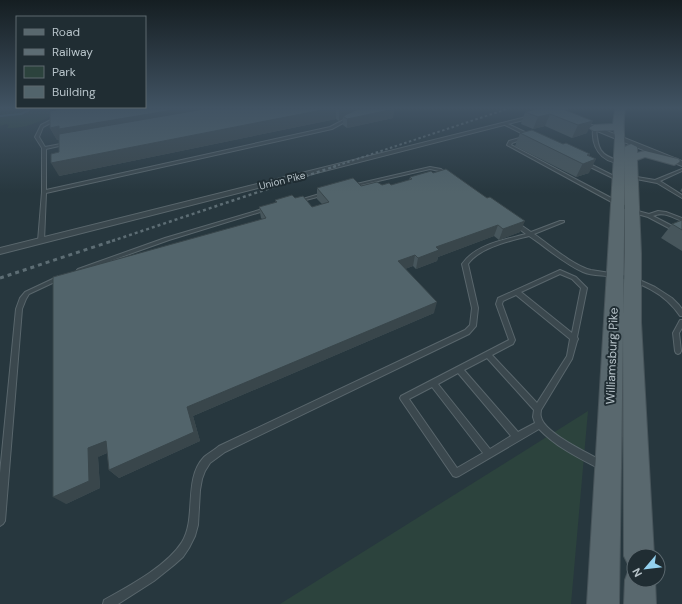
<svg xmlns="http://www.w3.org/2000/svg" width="682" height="604" font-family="'DM Sans',sans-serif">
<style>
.green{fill:#2c433d}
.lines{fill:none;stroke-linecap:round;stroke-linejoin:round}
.stream{stroke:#3c5763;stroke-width:2}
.service-casing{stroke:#59666c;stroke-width:2}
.minor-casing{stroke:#59666c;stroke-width:2}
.primary-casing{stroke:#47545a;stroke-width:2}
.service{fill:#3b484e;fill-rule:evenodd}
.minor{fill:#3b484e;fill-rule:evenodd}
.primary{fill:#59686e;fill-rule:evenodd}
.rail-far2{stroke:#5d6d74;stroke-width:2;stroke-dasharray:2.5 2.5;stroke-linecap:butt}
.rail-far1{stroke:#5d6d74;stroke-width:2.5;stroke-dasharray:3 3;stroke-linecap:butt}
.rail{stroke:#5d6d74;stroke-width:3;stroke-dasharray:4 4;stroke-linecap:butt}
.wall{fill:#47565c}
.shaded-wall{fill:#39464b}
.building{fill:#52646b;stroke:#39464b}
.labels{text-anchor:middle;stroke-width:4;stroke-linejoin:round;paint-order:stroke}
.far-street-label{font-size:10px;fill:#b7c3c9;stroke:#202d33}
.street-label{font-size:12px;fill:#b7c3c9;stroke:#202d33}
</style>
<rect width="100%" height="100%" fill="#27373e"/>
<g class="green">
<path d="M0,109H68C47,117 30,129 7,128L9,125L7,124L0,126Z"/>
<path d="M588,411L571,604H280Z"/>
</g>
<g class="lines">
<path class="stream" d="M0,116L21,114L31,109"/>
<g class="service-casing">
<g id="service">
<path d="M349,117L352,118L332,129L46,193L44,241L41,243L38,241L42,192V148L35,137L41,125L55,118L58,119L43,127L39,137L45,147L66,143L68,144L46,149V190L330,127Z"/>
<path d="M506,123L531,135L532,136L529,137L505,125L504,124Z"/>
<path d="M593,127L596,128C598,149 599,155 620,161V163C600,162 591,146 593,127Z"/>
<path d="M523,137L526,138L512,143L511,145L634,210L649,214L658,211L666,212L682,218V221C673,218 664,211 653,216L682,231V235L648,217L630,212L507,145L509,141Z"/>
<path d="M584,162H586L620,179L617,180L584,164Z"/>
<path d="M430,167L441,169L450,175L447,176L439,171L430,169L352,187L350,186L352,185Z"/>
<path d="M682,169V171L660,181L682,195V198L657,183L631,178L629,177L631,176L655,180Z"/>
<path d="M323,193H325V195L298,202L296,201Z"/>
<path d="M266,208H268L270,209L169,240L82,271H78L77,270L78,269L165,238Z"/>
<path d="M560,221H564V222L534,234C550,245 572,265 591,270L623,275L635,278L655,287L672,298L679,305L682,309V316H680C665,293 639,281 613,277C603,275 592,276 583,272C563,263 547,248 529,236C510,241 480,247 468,264L478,308L476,326L469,334L225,452L210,463L205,471L202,479L200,490L198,525L195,536L189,548L183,557L174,565L154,581L118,604H103L104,600C129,586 167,566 182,542C197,518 183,479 204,457C208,453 215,450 219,446L465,330L470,325L472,308L462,264C476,244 504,240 526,234L514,225V223H518L531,232Z"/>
<path d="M560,270L576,277L587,288L577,337L578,339L577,341L572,359L541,410C541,412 540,414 541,417C544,433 590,454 604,462L605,465L604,468L601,469L598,468C577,457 555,446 539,429L459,476L456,477L453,476L401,400L400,398L401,396L509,340L496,304L498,298ZM560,274L572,279L581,288L572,333L521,292ZM516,295L570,339L567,356L537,403L492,355L513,344L515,340L502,304L503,301ZM487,358L534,410L533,417L535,423L518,432L464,370ZM458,373L511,436L490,449L438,384ZM432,387L483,453L457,468L409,399Z"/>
<path d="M59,276L62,278L61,279L29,294L26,299L22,309L5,521L3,524L0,526V473L16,309L20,298L25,292Z"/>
<path d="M680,320H682V328L679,333L681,351L680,353L678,354L676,353L675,351L673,333Z"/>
</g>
</g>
<g class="minor-casing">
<g id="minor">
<path d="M558,109H567L0,254V248Z"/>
<path d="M587,123L682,161V166L585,126V124Z"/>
</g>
</g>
<g class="primary-casing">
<path id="primary" d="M615,109H625C622,125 625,140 625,157V147L631,144L637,147V153L645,151L678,159L680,161L678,163L674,165L645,157L637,160L641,253V322L654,556H634V580H655L656,604H624L625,580L629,569L633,568L629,566L624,556L623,330L619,604H587L615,138L614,130L594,131L589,128L594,125L613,124ZM625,159V253L623,314Z"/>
</g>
<use href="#service" class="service"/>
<use href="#minor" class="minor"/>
<use href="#primary" class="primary"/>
<path class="rail-far2" d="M333,167L507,109"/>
<path class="rail-far1" d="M112,241L336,166"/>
<path class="rail" d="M0,278L115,240"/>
</g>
<g class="wall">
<path d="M61,109H394L393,118L347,128L343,125V119L339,121L336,119L59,176V140H57L50,128Z"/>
<path d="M563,109L587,133L572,138L545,126L533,129L521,124L525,112Z"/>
<path d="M520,133L563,144L590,154L589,156V173L576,177L515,146Z"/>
<path d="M410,177L520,232L499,240L494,236L438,257L437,261L416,269L413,266L405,269L434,313L193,416L200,441L119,478L109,470L107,453L98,457L100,488L66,504L262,219L261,218L259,207L276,203L275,200L295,198L312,207L322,204L317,199V188L391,185L409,180Z"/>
<path d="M682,188V192L680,191Z"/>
<path d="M682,220V251L661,238L672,224Z"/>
</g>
<g class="shaded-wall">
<path d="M179,109H248L57,140L50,128Z"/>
<path d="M327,109H336V119L59,176L51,163Z"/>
<path d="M339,109H382L343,116V119L339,121Z"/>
<path d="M394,109L393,118L347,128V119Z"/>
<path d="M550,114L545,126L533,129L538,117Z"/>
<path d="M593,121L587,133L572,138L578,125Z"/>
<path d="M590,154L586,163L596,159L589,173L576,177L587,155Z"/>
<path d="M525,221L520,232L499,240L503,229Z"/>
<path d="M498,225L494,236L438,257L437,261L416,269L418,258L436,247Z"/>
<path d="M415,255L413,266L397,272L398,261Z"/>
<path d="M437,302L434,313L193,416L200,441L119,478L109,470L187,407Z"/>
<path d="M106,441L116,449L98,457L100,488L66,504L53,497L88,448Z"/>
</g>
<g class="building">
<path d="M61,109H179L59,129V126L50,128V111Z"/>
<path d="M204,109H327L51,163V154L59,152V134Z"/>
<path d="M365,109H394L347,119L343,116L356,110Z"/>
<path d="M537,109H563L593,121L578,125L550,114L538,117L525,112Z"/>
<path d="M532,130L563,144L566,143L590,154L587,155L596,159L583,164L520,133Z"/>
<path d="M446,169L487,198L490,197L525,221L503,229L498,225L436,247L439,250L418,258L415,255L398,261L437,302L187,407L194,432L109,470L106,441L88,448L89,481L53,497V277L266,218L259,207L277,202L275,200L292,195L295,198L303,196L312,207L329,202L317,188L353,178L361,186L377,182L382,185L389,183L391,185L412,179L410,177L431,171L433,173Z"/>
<path d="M682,220V230L672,224Z"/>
</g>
<linearGradient id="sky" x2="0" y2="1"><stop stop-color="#151e22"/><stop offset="0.56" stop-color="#415363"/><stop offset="1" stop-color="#415363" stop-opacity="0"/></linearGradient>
<rect width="682" height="193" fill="url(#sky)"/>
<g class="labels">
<g class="far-street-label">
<text transform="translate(282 180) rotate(-14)" y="4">Union Pike</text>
</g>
<g class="street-label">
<text transform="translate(612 356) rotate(-88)" y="4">Williamsburg Pike</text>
</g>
</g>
<rect x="16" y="16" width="130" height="92" fill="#202d33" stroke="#5c696f"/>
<rect x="24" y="29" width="20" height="6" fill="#59686e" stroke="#5c696f"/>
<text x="52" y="36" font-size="12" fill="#b7c3c9">Road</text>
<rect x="24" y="49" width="20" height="6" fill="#5d6d74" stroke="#5c696f"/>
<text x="52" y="56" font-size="12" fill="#b7c3c9">Railway</text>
<rect x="24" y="66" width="20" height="12" fill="#2c433d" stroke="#5c696f"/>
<text x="52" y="76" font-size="12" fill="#b7c3c9">Park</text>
<rect x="24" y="86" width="20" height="12" fill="#52646b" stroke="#5c696f"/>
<text x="52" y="96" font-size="12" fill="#b7c3c9">Building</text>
<g transform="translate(646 568) rotate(242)"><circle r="19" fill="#202d33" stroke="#5c696f"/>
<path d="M0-3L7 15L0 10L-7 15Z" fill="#94d2f0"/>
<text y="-6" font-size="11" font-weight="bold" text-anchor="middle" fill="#b7c3c9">N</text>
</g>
</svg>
